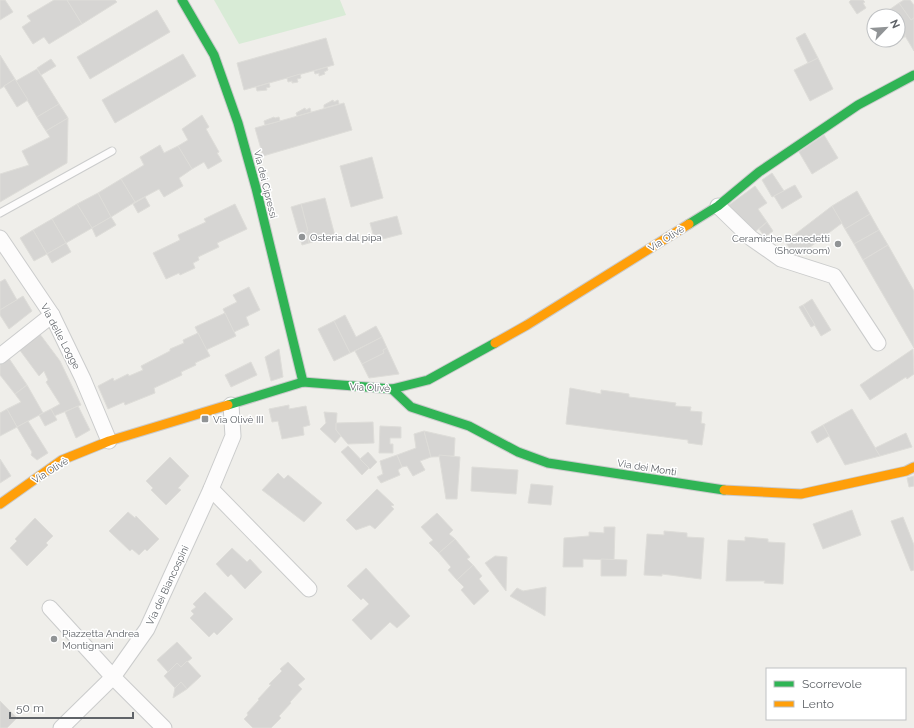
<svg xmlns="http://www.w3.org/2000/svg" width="914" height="728" font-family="Raleway,sans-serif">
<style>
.green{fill:#d8ebd6}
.building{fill:#d6d5d3;stroke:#deddd9}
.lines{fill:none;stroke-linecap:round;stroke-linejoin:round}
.lane-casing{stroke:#cbcccc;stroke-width:9}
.street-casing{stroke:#cbcccc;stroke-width:17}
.fast-casing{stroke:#cacacb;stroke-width:11}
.slow-casing{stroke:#cacacb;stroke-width:11}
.lane{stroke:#fdfcfc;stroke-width:7}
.street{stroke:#fdfcfc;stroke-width:15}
.fast{stroke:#30b455;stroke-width:9}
.slow{stroke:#ff9f0a;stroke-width:9}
.poi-dot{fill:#919496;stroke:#fff;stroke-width:1.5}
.labels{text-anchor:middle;stroke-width:3;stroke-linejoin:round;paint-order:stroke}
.street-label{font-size:10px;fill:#5f6368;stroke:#fff}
.poi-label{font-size:10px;fill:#5f6368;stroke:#fff;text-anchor:start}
</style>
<rect width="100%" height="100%" fill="#efeeea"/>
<path class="green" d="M214,0H340L346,15L239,44Z"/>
<g class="building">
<path d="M0,0H5L13,12L0,20Z"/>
<path d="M54,0H67L82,24L49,44L44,37L33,44L22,27L31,21L27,16Z"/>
<path d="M67,0H115L117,2L82,24Z"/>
<path d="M851,0H863L865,2L863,3L866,8L857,14L849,2Z"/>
<path d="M904,0H910L914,5V18L911,20L899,3Z"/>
<path d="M899,3L911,20L914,18V51L898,24V16H893L889,10Z"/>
<path d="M157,10L170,32L90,79L77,57Z"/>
<path d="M898,24L906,36L895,43L893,40H898Z"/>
<path d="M805,33L818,58L808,63L796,38Z"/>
<path d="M326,38L334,65L244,90L237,63Z"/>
<path d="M183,54L196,76L115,123L102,100Z"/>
<path d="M0,55L15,79L0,89Z"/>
<path d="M818,58L833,89L810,101L794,70Z"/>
<path d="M51,59L56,66L41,75L37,68Z"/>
<path d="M327,67L328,70L324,72L325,74L319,76V73L315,74L314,71Z"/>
<path d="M37,69L59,104L37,117L16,81Z"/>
<path d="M300,74L301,78L297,79L298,82L292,83V81L288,82L287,78Z"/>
<path d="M15,79L28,100L17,107L4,86Z"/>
<path d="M269,83L270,87L266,88L267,90L257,91L256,87Z"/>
<path d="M333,100L334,102L338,100L339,104L324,108V105Z"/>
<path d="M344,103L352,130L263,156L255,128Z"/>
<path d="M59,104L68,118L46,131L37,117Z"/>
<path d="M305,108L306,110L310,108L311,112L297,116L296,113Z"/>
<path d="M202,115L209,127L206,129L219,152L217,153L222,161L208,169L204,162L192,169L178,146L188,140L182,129Z"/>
<path d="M274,117L275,118L279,117L280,121L265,125L264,121Z"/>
<path d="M68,118L67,163L0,202V174L29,165L22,151L50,137L46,131Z"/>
<path d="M824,135L838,158L812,174L799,152Z"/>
<path d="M160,145L164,153L178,146L192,169L179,178L183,186L164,197L159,189L135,202L121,179L144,165L140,157Z"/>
<path d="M372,157L383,198L351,207L340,166Z"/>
<path d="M772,173L784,191L772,197L762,180Z"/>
<path d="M121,179L135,202L111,217L98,193Z"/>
<path d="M795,185L802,197L782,209L774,196Z"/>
<path d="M755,186L767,203L758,209L767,222L751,235L729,205Z"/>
<path d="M857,191L870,214L845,229L832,206Z"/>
<path d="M98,193L111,217L92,228L77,204Z"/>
<path d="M145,197L150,206L138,213L133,204Z"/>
<path d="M325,198L335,236L309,243L306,231H308L301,204Z"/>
<path d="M77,204L92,228L66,243L52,219Z"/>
<path d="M235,204L247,229L217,243L219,247L198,257L199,260L193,263L195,268L180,275L179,273L166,279L153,253L180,240L178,235L206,222L204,219Z"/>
<path d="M301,204L308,231H306L309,243L302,245L291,207Z"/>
<path d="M832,206L842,223L797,257L785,242Z"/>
<path d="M870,214L879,230L854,244L845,229Z"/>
<path d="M397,216L402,234L375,241L370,223Z"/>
<path d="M111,217L116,225L96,237L92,228Z"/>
<path d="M52,219L66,243L47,254L33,230Z"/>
<path d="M767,222L773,231L765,237L759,229Z"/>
<path d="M33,230L47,254L34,261L20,238Z"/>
<path d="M879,230L888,245L863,260L854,244Z"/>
<path d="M66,243L71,252L52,263L47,254Z"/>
<path d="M888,245L914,291V348L863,260Z"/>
<path d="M5,279L17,300L0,310V282Z"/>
<path d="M249,287L260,310L246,317L249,325L234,332L223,309L237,302L233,295Z"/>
<path d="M23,296L32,311L9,329L0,315V310Z"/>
<path d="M812,299L831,330L821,336L803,305Z"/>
<path d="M803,305L815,325L811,327L799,307Z"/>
<path d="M225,313L236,336L206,350L195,327Z"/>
<path d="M345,315L356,337L376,326L382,337L350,353L334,321Z"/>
<path d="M334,321L350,353L334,361L318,329Z"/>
<path d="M39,333L60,361L81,405L54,416L51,409L60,404L46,382L48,380L44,371L39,376L19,349Z"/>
<path d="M198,333L210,356L195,363L196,365L181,372L182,375L154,388L155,393L125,405L124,402L108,409L98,386L113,378L114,381L128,374L129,376L143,370L141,366L170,351V349L184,343L183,340Z"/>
<path d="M382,337L387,348L383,350L384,353L362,364L355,351Z"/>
<path d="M387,348L399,374L369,378L362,364L384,353L383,350Z"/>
<path d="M279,349L283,377L271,381L265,357Z"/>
<path d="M913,349L914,374L907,379L906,377L870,400L860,385Z"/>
<path d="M8,357L27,385L15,394L0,375V363Z"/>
<path d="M251,362L257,375L231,387L225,375Z"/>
<path d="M27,385L43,413L17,427L7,409L21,402L15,394Z"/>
<path d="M570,388L601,394V390L629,394V397L676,403L675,406L691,407L690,411L702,412L701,423L705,424L702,445L688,443V440L566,424Z"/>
<path d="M289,405V409L306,406L310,425L303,427L304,435L282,439L278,421L272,422L269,409Z"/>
<path d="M78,406L90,430L76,438L65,412Z"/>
<path d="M7,409L17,427L0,436V413Z"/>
<path d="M51,409L57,420L45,426L39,415Z"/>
<path d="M852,409L880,456L845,465L823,425Z"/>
<path d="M324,412L337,413L336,430L341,436L335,443L320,429L326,423Z"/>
<path d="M28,421L48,453L37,460L31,455L32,452L17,427Z"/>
<path d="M373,422L374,443L348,444L336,430V423Z"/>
<path d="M823,425L829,436L817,443L811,432Z"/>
<path d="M380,426L401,427V438H390V444H393V453H379Z"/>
<path d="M424,431L431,457L420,461L425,470L413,476L407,466L402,467L397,455L416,448L414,434Z"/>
<path d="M424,431L455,438L454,456L431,457Z"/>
<path d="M906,433L912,447L880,456L875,448Z"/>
<path d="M348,446L369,468L362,475L341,452Z"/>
<path d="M368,452L377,462L370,469L360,459Z"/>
<path d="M397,455L402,467L398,470L400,475L381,483L377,477L383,474L380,461Z"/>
<path d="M439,455L460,457L457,499H446Z"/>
<path d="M170,457L189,476L178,488L181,490L166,505L151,490L153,488L146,481Z"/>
<path d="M0,459L11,476L0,483Z"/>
<path d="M472,467L518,470L516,494L471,491Z"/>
<path d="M278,473L284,479L288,475L322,503L304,522L262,490Z"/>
<path d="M914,476V486L909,487L907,478Z"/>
<path d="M531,484L553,486L551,505L528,503Z"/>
<path d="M377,489L394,505L391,506L394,509L375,529L370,525L356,530L346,520Z"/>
<path d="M852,510L861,535L823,549L813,524Z"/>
<path d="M128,512L135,518L136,516L159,539L147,551L145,549L139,555L132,549L130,551L109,531Z"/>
<path d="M437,513L453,530L449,534L455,539L439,553L429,543L433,540L421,527Z"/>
<path d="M903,517L914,545V570L911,571L891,521Z"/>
<path d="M35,518L53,536L46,543L48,545L27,566L10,548L17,541L15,539Z"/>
<path d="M604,527H615L614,560L583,559V567H563L564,538L589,536V532L604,533Z"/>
<path d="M664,531L687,533V537L704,538L701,579L662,574V576L644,575L647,534L664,535Z"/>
<path d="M745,537L768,539V542L785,543L783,584L764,583L765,581H726L728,540L745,541Z"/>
<path d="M455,539L470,557L467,559L473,565L457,580L448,570L451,567L439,553Z"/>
<path d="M232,548L247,562L250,559L262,572L245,589L231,574L228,577L216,564Z"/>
<path d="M495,556L507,557L506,591L485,563Z"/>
<path d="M601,559L627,560L626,576H601Z"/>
<path d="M473,565L482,576L479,579L489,591L474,605L461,590L464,587L457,580Z"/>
<path d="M366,568L410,616L397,628L390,622L371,640L352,620L369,604L363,598L361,600L347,586Z"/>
<path d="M546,587L545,616L510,596L517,588L523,591Z"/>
<path d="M205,592L233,619L217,635L214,632L209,637L190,618L194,614L191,611L196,607L193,604Z"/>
<path d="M177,642L192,658L181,667L177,663L168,672L157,660Z"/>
<path d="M187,661L201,676L187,689L181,682L175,688L164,676L177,663L181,667Z"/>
<path d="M288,662L305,679L298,685L302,689L290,702L291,703L279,716L281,718L271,728H253L244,719L248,715L247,713L259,700L258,699L271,685L269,684L282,671L280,669Z"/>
<path d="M181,682L187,689L173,698L175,688Z"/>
<path d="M0,701L17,718L7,728H0Z"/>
</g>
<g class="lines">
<g class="lane-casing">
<path id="lane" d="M0,213L112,151"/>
</g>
<g class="street-casing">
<g id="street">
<path d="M718,206L751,238L781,259L834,276L878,343"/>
<path d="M0,238L52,315L83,379L109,441"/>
<path d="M0,356L52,315"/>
<path d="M211,489L309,589"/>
<path d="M50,608L113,677L164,728"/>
<path d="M61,728L113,677L147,629L211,489L233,436L231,405"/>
</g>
</g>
<g class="fast-casing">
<g id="fast">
<path d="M182,0L214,55L238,123L256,188L303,382"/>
<path d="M689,224L718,206L759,172L858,105L914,75"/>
<path d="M392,389L411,407L469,426L518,452L548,463L724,490"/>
<path d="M228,405L303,382L392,389L428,380L495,343"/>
</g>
</g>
<g class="slow-casing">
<g id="slow">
<path d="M495,343L527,325L689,224"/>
<path d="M724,490L801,494L906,471L914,467"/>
<path d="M0,504L62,460L109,441L228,405"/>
</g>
</g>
<use href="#lane" class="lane"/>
<use href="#street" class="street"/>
<use href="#fast" class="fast"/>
<use href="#slow" class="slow"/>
</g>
<g class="poi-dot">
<circle cx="302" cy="237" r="4"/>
<circle cx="838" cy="244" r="4"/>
<rect x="201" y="415" width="8" height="8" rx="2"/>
<circle cx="54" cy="639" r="4"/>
</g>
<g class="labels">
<g class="street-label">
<text transform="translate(266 184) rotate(76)" y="4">Via dei Cipressi</text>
<text transform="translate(666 238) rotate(-32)" y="4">Via Olivè</text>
<text transform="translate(61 336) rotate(62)" y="4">Via delle Logge</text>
<text transform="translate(370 387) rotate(3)" y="4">Via Olivè</text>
<text transform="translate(647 467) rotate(9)" y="4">Via dei Monti</text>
<text transform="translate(50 470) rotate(-32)" y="4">Via Olivè</text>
<text transform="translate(167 585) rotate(-65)" y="4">Via dei Biancospini</text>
</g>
<g class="poi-label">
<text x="310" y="241">Osteria dal pipa</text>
<text x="830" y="242" text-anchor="end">Ceramiche Benedetti<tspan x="830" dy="12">(Showroom)</tspan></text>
<text x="213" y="423">Via Olivè III</text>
<text x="62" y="637">Piazzetta Andrea<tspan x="62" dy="12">Montignani</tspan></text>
</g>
</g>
<rect x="766" y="668" width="140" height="52" fill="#ffffff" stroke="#bfc1c3"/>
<rect x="774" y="681" width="20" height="6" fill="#30b455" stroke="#bfc1c3"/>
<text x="802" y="688" font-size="12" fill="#5f6368">Scorrevole</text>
<rect x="774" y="701" width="20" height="6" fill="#ff9f0a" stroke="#bfc1c3"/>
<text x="802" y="708" font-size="12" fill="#5f6368">Lento</text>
<g transform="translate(886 28) rotate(65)"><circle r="19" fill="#ffffff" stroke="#bfc1c3"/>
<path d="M0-3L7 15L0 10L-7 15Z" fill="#919496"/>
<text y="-6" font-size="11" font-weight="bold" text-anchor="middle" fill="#5f6368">N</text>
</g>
<path d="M10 712v6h123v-6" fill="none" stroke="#5f6368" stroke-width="2"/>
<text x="16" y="712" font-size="12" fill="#5f6368" stroke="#ffffff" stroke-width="3" paint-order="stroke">50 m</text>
</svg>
